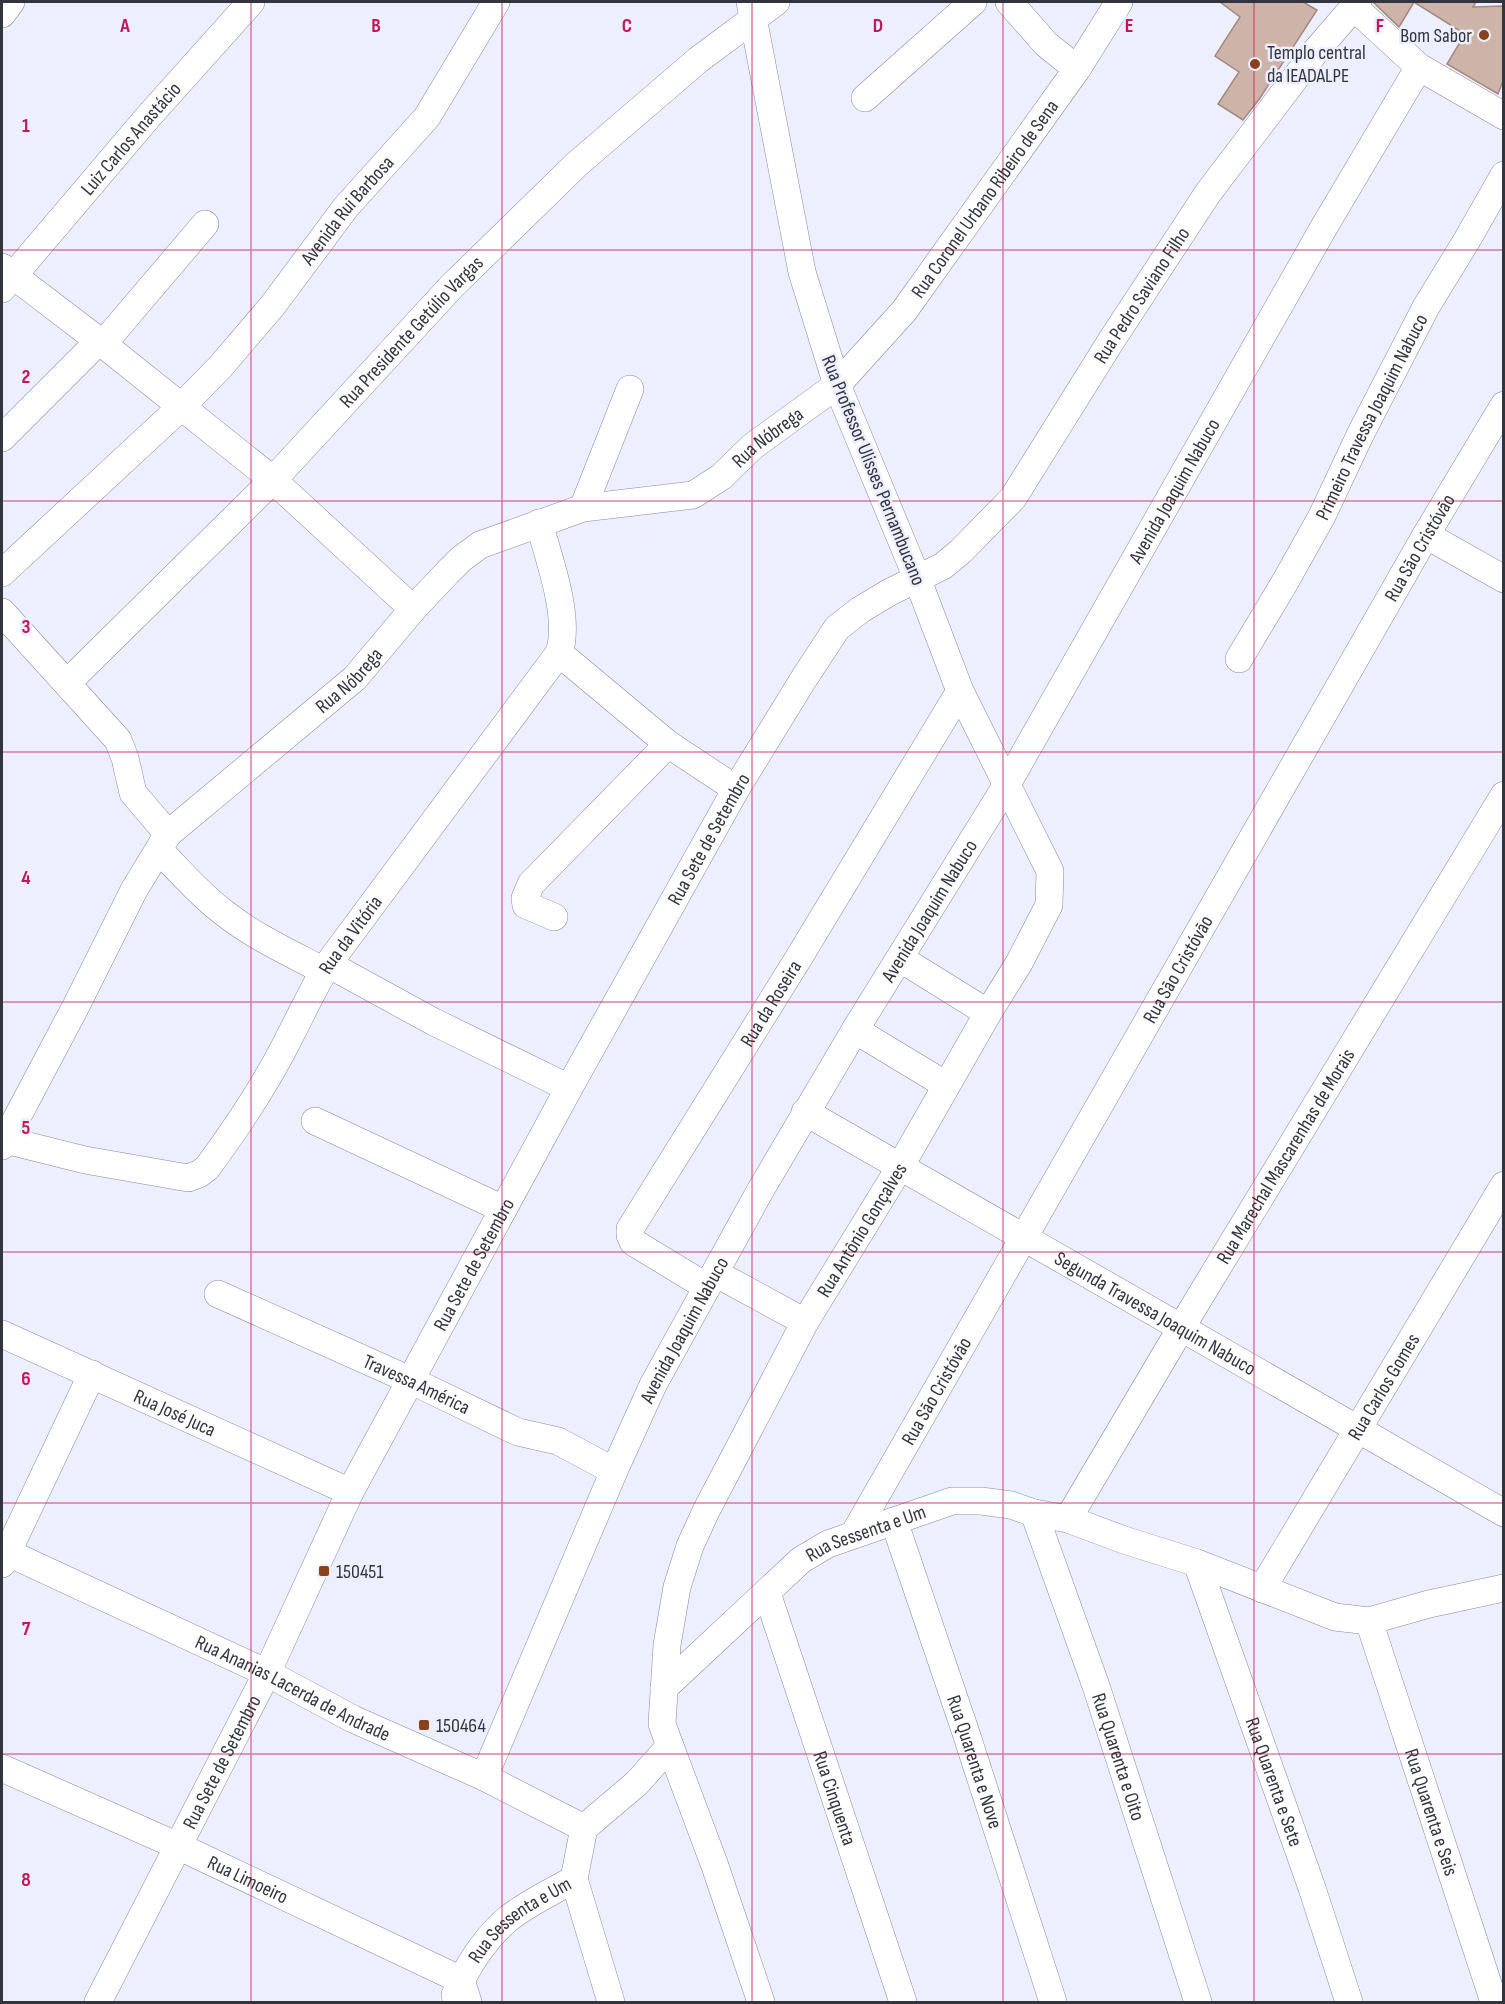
<svg xmlns="http://www.w3.org/2000/svg" width="1505" height="2004" font-family="'Sofia Sans Condensed',sans-serif">
<style>
.building{fill:#ceb4a8;stroke:#a2897e;stroke-width:1.5}
.lines{fill:none;stroke-linecap:round;stroke-linejoin:round}
.minor-casing{stroke:#8589a0;stroke-width:28}
.minor{stroke:#fff;stroke-width:27}
.grid{fill:none;stroke:#c2185b;stroke-width:1.5;stroke-opacity:0.55}
.poi-dot{fill:#88421d;stroke:#edefff;stroke-width:2}
.labels{text-anchor:middle;stroke-width:5;stroke-linejoin:round;paint-order:stroke}
.poi-label{font-size:20px;fill:#33353e;stroke:#edefff;text-anchor:start}
.street-label{font-size:20px;fill:#33353e;stroke:#edefff}
.grid-label{font-size:20px;text-anchor:middle;font-weight:bold;fill:#c2185b;stroke:#edefff;stroke-width:5;stroke-linejoin:round;paint-order:stroke}
</style>
<rect width="100%" height="100%" fill="#edefff"/>
<g class="building">
<path d="M1220,2H1303L1317,10L1260,98L1243,120L1218,104L1239,72L1215,56L1240,17Z"/>
<path d="M1373,2H1476L1473,7L1503,6V81L1498,94L1447,64L1465,34L1414,2L1399,27Z"/>
</g>
<g class="lines">
<g class="minor-casing">
<g id="minor">
<path d="M1009,2L1046,44L1077,69"/>
<path d="M1355,8L1419,67L1504,116"/>
<path d="M2,14L11,2"/>
<path d="M865,98L973,2"/>
<path d="M2,267L103,344L273,480L413,609"/>
<path id="s1" d="M2,289L148,117L251,2"/>
<path d="M103,344L205,224"/>
<path d="M2,438L99,341"/>
<path d="M583,508L630,389"/>
<path d="M1426,535L1504,579"/>
<path id="s2" d="M2,573L181,407L221,366L273,305L346,207L427,117L496,2"/>
<path d="M2,612L118,740L125,758L133,793L168,834"/>
<path d="M559,653L668,744L736,789"/>
<path id="s3" d="M1239,659L1285,582L1322,516L1361,433L1426,307L1467,240L1504,175"/>
<path id="s4" d="M67,683L273,480L452,286L577,164L698,60L776,2"/>
<path d="M159,850C180,871 199,894 223,912C253,936 290,953 324,971"/>
<path d="M554,917L526,905L525,898L531,884L668,744"/>
<path d="M901,959L988,1013"/>
<path d="M328,964L434,1022L569,1088"/>
<path d="M855,1030L946,1085"/>
<path id="s5" d="M805,1112L1504,1513"/>
<path d="M315,1121L503,1209"/>
<path id="s6" d="M5,1140L85,1160L188,1178L199,1174L207,1168C238,1126 268,1081 291,1034C303,1011 314,987 328,964L559,653C571,618 549,559 539,523"/>
<path id="s7" d="M2,1146L76,1006L134,890L168,834L355,678L413,609L448,572L461,559L480,545L583,508L693,495L721,477L753,446L837,385L904,311L1077,69L1119,2"/>
<path d="M715,1273L805,1322"/>
<path id="s8" d="M707,1287L633,1242L630,1235V1229L798,959L960,691"/>
<path id="s9" d="M218,1294L412,1381L518,1432L558,1441L614,1471"/>
<path id="s10" d="M2,1334L350,1492"/>
<path id="s11" d="M1034,1513L1096,1686L1198,2002"/>
<path id="s12" d="M1068,1519L1181,1328L1504,795"/>
<path id="s13" d="M894,1521L966,1733L1053,2002"/>
<path id="s14" d="M854,1534L1426,535L1504,405"/>
<path id="s15" d="M2,1550L267,1673L353,1719L484,1777L584,1828"/>
<path id="s16" d="M1197,1563L1312,1888L1349,2002"/>
<path d="M2,1564L92,1374"/>
<path id="s17" d="M1262,1589L1504,1185"/>
<path id="s18" d="M767,1593L903,2002"/>
<path id="s19" d="M1369,1621L1494,2002"/>
<path id="s20" d="M664,1688L801,1560L828,1544L952,1501H981L1011,1505L1034,1513L1068,1519L1124,1540L1197,1563L1335,1617L1369,1621L1429,1604L1504,1588"/>
<path d="M670,1746L715,1866L761,2002"/>
<path id="s21" d="M2,1768L178,1846L461,1980L468,2002"/>
<path id="s22" d="M484,1777L614,1471L653,1385L760,1191L855,1030L1006,786L1324,227L1419,67"/>
<path id="s23" d="M455,1995C466,1967 486,1937 509,1918C528,1903 552,1892 574,1879"/>
<path id="s24" d="M98,2002L267,1673L350,1492L569,1088L736,789L803,680L837,628L860,610L890,592L943,566L961,551L1013,498L1111,341L1208,193L1315,52L1358,2"/>
<path id="s25" d="M611,2002L574,1879L584,1828L637,1783L670,1746L662,1724L667,1645L677,1587L690,1546L706,1511L805,1322L900,1167L988,1013L1019,963L1049,905L1050,871L960,691L917,578L837,385L802,272L750,2"/>
</g>
</g>
<use href="#minor" class="minor"/>
</g>
<path class="grid" d="M251,2V2002M502,2V2002M752,2V2002M1003,2V2002M1254,2V2002M2,250H1504M2,501H1504M2,752H1504M2,1002H1504M2,1252H1504M2,1503H1504M2,1754H1504"/>
<g class="poi-dot">
<circle cx="1484" cy="35" r="6"/>
<circle cx="1255" cy="64" r="6"/>
<rect x="318" y="1565" width="12" height="12" rx="3"/>
<rect x="418" y="1719" width="12" height="12" rx="3"/>
</g>
<g class="labels">
<g class="poi-label">
<text x="1472" y="42" text-anchor="end">Bom Sabor</text>
<text x="1267" y="59">Templo central<tspan x="1267" dy="23">da IEADALPE</tspan></text>
<text x="336" y="1578">150451</text>
<text x="436" y="1732">150464</text>
</g>
<g class="street-label">
<text dy="7" stroke="none"><textPath href="#s1" startOffset="198">Luiz Carlos Anastácio</textPath></text>
<text dy="7" stroke="none"><textPath href="#s7" startOffset="1420">Rua Coronel Urbano Ribeiro de Sena</textPath></text>
<text dy="7" stroke="none"><textPath href="#s2" startOffset="502">Avenida Rui Barbosa</textPath></text>
<text dy="7" stroke="none"><textPath href="#s24" startOffset="2022">Rua Pedro Saviano Filho</textPath></text>
<text dy="7" stroke="none"><textPath href="#s4" startOffset="492">Rua Presidente Getúlio Vargas</textPath></text>
<text dy="7" stroke="none"><textPath href="#s3" startOffset="276">Primeiro Travessa Joaquim Nabuco</textPath></text>
<text dy="7" stroke="none"><textPath href="#s7" startOffset="1095">Rua Nóbrega</textPath></text>
<text transform="translate(874 470) rotate(68)" y="7">Rua Professor Ulisses Pernambucano</text>
<text dy="7" stroke="none"><textPath href="#s22" startOffset="1462">Avenida Joaquim Nabuco</textPath></text>
<text dy="7" stroke="none"><textPath href="#s14" startOffset="1137">Rua São Cristóvão</textPath></text>
<text dy="7" stroke="none"><textPath href="#s7" startOffset="591">Rua Nóbrega</textPath></text>
<text dy="7" stroke="none"><textPath href="#s24" startOffset="1314">Rua Sete de Setembro</textPath></text>
<text dy="7" stroke="none"><textPath href="#s22" startOffset="976">Avenida Joaquim Nabuco</textPath></text>
<text dy="7" stroke="none"><textPath href="#s6" startOffset="483">Rua da Vitória</textPath></text>
<text dy="7" stroke="none"><textPath href="#s14" startOffset="651">Rua São Cristóvão</textPath></text>
<text dy="7" stroke="none"><textPath href="#s8" startOffset="366">Rua da Roseira</textPath></text>
<text dy="7" stroke="none"><textPath href="#s12" startOffset="423">Rua Marechal Mascarenhas de Morais</textPath></text>
<text dy="7" stroke="none"><textPath href="#s25" startOffset="864">Rua Antônio Gonçalves</textPath></text>
<text dy="7" stroke="none"><textPath href="#s24" startOffset="828">Rua Sete de Setembro</textPath></text>
<text dy="7" stroke="none"><textPath href="#s5" startOffset="404">Segunda Travessa Joaquim Nabuco</textPath></text>
<text dy="7" stroke="none"><textPath href="#s22" startOffset="490">Avenida Joaquim Nabuco</textPath></text>
<text dy="7" stroke="none"><textPath href="#s9" startOffset="218">Travessa América</textPath></text>
<text dy="7" stroke="none"><textPath href="#s17" startOffset="236">Rua Carlos Gomes</textPath></text>
<text dy="7" stroke="none"><textPath href="#s14" startOffset="165">Rua São Cristóvão</textPath></text>
<text dy="7" stroke="none"><textPath href="#s10" startOffset="190">Rua José Juca</textPath></text>
<text dy="7" stroke="none"><textPath href="#s20" startOffset="258">Rua Sessenta e Um</textPath></text>
<text dy="7" stroke="none"><textPath href="#s15" startOffset="322">Rua Ananias Lacerda de Andrade</textPath></text>
<text dy="7" stroke="none"><textPath href="#s11" startOffset="258">Rua Quarenta e Oito</textPath></text>
<text dy="7" stroke="none"><textPath href="#s13" startOffset="254">Rua Quarenta e Nove</textPath></text>
<text dy="7" stroke="none"><textPath href="#s24" startOffset="270">Rua Sete de Setembro</textPath></text>
<text dy="7" stroke="none"><textPath href="#s16" startOffset="232">Rua Quarenta e Sete</textPath></text>
<text dy="7" stroke="none"><textPath href="#s18" startOffset="216">Rua Cinquenta</textPath></text>
<text dy="7" stroke="none"><textPath href="#s19" startOffset="201">Rua Quarenta e Seis</textPath></text>
<text dy="7" stroke="none"><textPath href="#s21" startOffset="270">Rua Limoeiro</textPath></text>
<text dy="7" stroke="none"><textPath href="#s23" startOffset="102">Rua Sessenta e Um</textPath></text>
</g>
</g>
<g class="grid-label">
<text x="125" y="32">A</text>
<text x="376" y="32">B</text>
<text x="627" y="32">C</text>
<text x="878" y="32">D</text>
<text x="1129" y="32">E</text>
<text x="1380" y="32">F</text>
<text x="26" y="132">1</text>
<text x="26" y="383">2</text>
<text x="26" y="633">3</text>
<text x="26" y="884">4</text>
<text x="26" y="1134">5</text>
<text x="26" y="1385">6</text>
<text x="26" y="1635">7</text>
<text x="26" y="1886">8</text>
</g>
<rect width="1505" height="2004" fill="none" stroke="#33353e" stroke-width="6"/>
</svg>
